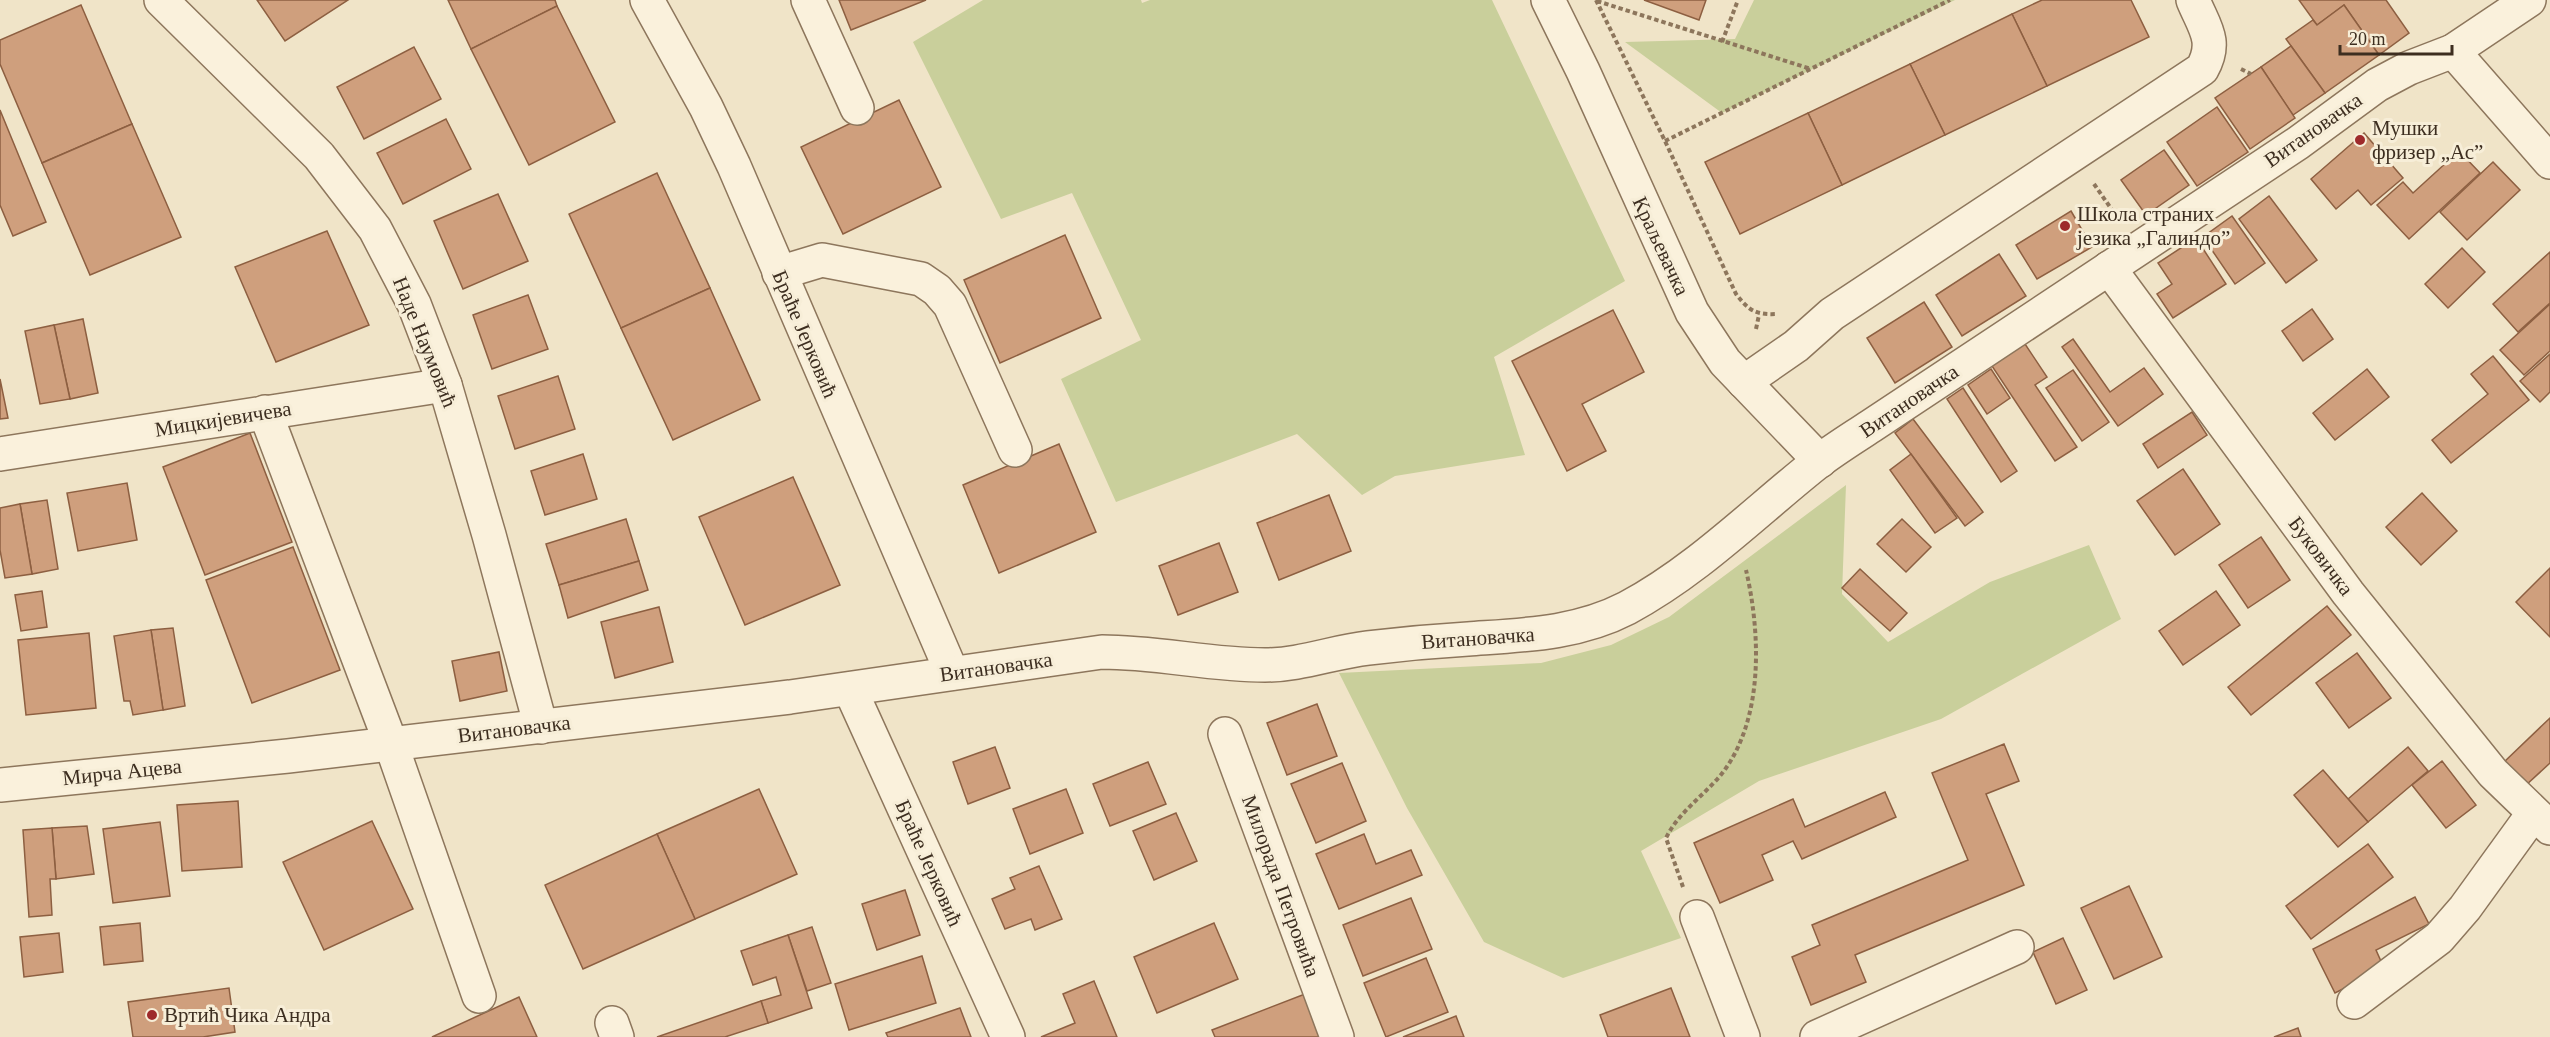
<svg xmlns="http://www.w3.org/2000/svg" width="2550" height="1037" font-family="Georgia,serif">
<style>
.green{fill:#c9cf9b}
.building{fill:#cf9f7d;stroke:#8d5f41;stroke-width:1.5}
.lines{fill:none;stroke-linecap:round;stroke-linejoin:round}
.minor-casing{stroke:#8d765c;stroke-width:36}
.path{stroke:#8d765c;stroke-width:4;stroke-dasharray:4.5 3;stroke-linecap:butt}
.minor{stroke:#faf1dc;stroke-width:33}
.poi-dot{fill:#9e2a2b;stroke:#f7eed8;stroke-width:2}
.labels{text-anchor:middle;stroke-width:6;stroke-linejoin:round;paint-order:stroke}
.poi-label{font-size:21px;fill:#3d2e20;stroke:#f7eed8;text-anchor:start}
.street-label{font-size:21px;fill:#3d2e20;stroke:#f7eed8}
</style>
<rect width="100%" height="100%" fill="#f0e4c8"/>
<g class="green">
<path d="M983,0H1141L1142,3L1150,0H1492L1625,281L1494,357L1525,455L1395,476L1362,495L1297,434L1116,502L1061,379L1141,340L1072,193L1001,219L913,42Z"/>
<path d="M1754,0H1955L1722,113L1625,42L1735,39Z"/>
<path d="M1846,485L1842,594L1888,642L1990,582L2089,545L2121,619L1941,719L1759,781L1641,851L1681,938L1563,978L1484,942L1407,808L1339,673L1541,663L1611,645L1669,617Z"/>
</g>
<g class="building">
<path d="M257,0H348L285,41Z"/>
<path d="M448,0H555L557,6L471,49Z"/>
<path d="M839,0H926L851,30Z"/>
<path d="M1644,0H1706L1699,20Z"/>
<path d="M2042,0H2131L2149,37L2047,86L2012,14Z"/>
<path d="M2299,0H2386L2409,33L2379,55L2344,5L2317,25Z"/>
<path d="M81,5L132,124L42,163L0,64V40Z"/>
<path d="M2344,5L2379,55L2325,93L2286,39L2313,20L2317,25Z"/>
<path d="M557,6L615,122L529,165L471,49Z"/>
<path d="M2012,14L2047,86L1945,135L1910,64Z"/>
<path d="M2291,46L2325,93L2293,115L2261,67Z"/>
<path d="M414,47L441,99L364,139L337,87Z"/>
<path d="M1910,64L1945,135L1842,185L1808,113Z"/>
<path d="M2261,67L2295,118L2250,149L2215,98Z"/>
<path d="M899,100L941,187L843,234L801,147Z"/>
<path d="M2217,107L2248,152L2197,186L2167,142Z"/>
<path d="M0,110L46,222L13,236L0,205Z"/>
<path d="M1808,113L1842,185L1740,234L1705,162Z"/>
<path d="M446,119L471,169L403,204L377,153Z"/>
<path d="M132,124L181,237L90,275L42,163Z"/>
<path d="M2364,133L2403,178L2371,205L2358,190L2336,209L2311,179Z"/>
<path d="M2164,150L2189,185L2146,215L2121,180Z"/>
<path d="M2459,151L2480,173L2409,239L2377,205L2403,182L2413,193Z"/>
<path d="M2493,162L2520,190L2467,240L2440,212Z"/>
<path d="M657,173L710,288L621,328L569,214Z"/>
<path d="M498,194L528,261L463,289L434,221Z"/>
<path d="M2269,196L2317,260L2286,283L2239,219Z"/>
<path d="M2071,211L2092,247L2037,279L2016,245Z"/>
<path d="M2232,216L2265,263L2235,284L2203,237Z"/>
<path d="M327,231L369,325L276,362L235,267Z"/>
<path d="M1065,235L1101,318L1000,363L964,280Z"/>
<path d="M2196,238L2226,284L2173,318L2157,294L2172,284L2158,263Z"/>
<path d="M2462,248L2485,272L2448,308L2425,284Z"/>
<path d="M2550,252V303L2518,332L2493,304Z"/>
<path d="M1999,254L2026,296L1962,336L1936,295Z"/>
<path d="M710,288L760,400L673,440L621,328Z"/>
<path d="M528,295L548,349L492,369L473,315Z"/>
<path d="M1924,302L1952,347L1895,383L1867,338Z"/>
<path d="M2550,304V351L2524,375L2500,350Z"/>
<path d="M2312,309L2333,339L2303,361L2282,331Z"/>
<path d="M1613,310L1644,372L1582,404L1606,451L1567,471L1512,361Z"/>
<path d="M83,319L98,393L70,399L54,325Z"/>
<path d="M54,325L70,399L40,404L25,331Z"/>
<path d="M2073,339L2110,392L2144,368L2163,394L2118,426L2062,347Z"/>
<path d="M2023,341L2047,377L2035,385L2077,447L2055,461L1990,363Z"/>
<path d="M2550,354V392L2540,402L2520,381Z"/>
<path d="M2493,356L2529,400L2451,463L2432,440L2488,394L2471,374Z"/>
<path d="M1991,369L2010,398L1987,414L1968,385Z"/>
<path d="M2367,369L2389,397L2335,440L2313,413Z"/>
<path d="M2073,370L2109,422L2082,441L2046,388Z"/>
<path d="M558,376L575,429L515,449L498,396Z"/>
<path d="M0,379L8,418L0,419Z"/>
<path d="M1963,388L2017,471L2001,482L1947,399Z"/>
<path d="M2192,412L2207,435L2158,468L2143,444Z"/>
<path d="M1913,419L1983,512L1965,526L1895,433Z"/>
<path d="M250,433L292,542L205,575L163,467Z"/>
<path d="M1059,444L1096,532L999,573L963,485Z"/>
<path d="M583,454L597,499L545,515L531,471Z"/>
<path d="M1911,454L1957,518L1935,533L1890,470Z"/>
<path d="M2183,469L2220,524L2175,555L2137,501Z"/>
<path d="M793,477L840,585L745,625L699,517Z"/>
<path d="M127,483L137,540L78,551L67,493Z"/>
<path d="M2422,493L2457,531L2421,565L2386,527Z"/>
<path d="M1329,495L1351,551L1279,580L1257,523Z"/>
<path d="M47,500L58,569L32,574L20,504Z"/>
<path d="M20,504L32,574L5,578L0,550V508Z"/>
<path d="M626,519L639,561L559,585L546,544Z"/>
<path d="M1902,519L1931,547L1906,572L1877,544Z"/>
<path d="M2261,537L2290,580L2248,608L2219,565Z"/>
<path d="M1219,543L1238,592L1178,615L1159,566Z"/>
<path d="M293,547L340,670L252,703L206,580Z"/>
<path d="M639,561L648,590L568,618L559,585Z"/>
<path d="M2550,568V637L2516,602Z"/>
<path d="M1860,569L1907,613L1890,631L1842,588Z"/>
<path d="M42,591L47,627L21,631L15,595Z"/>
<path d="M2216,591L2240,625L2183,665L2159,631Z"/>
<path d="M2327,606L2351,635L2251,715L2228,687Z"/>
<path d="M659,607L673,662L615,678L601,622Z"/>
<path d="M173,628L185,706L163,710L151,630Z"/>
<path d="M151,630L163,710L133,715L130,701H124L114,636Z"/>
<path d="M89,633L96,708L26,715L18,640Z"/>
<path d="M499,652L507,691L460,701L452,661Z"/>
<path d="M2357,653L2391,698L2349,728L2316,683Z"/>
<path d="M1317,704L1337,756L1287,775L1267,723Z"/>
<path d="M2550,718V763L2525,786L2503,763Z"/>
<path d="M2004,744L2019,781L1986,794L2024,885L1855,955L1866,982L1811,1005L1792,957L1820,945L1812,925L1968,860L1932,773Z"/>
<path d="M995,747L1010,788L968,804L953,762Z"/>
<path d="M2408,747L2428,771L2368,822L2348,799Z"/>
<path d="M2442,761L2476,805L2446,828L2412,785Z"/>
<path d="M1148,762L1166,804L1110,826L1093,784Z"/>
<path d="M1342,763L1366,821L1316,843L1291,784Z"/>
<path d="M2323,770L2368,822L2338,847L2294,795Z"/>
<path d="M759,789L797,874L695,919L657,834Z"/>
<path d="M1066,789L1083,833L1030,854L1013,809Z"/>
<path d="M1885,792L1896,817L1802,859L1793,841L1762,855L1773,880L1720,903L1694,843L1793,799L1805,827Z"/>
<path d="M238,801L242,867L182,871L177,805Z"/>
<path d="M1176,813L1197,861L1154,880L1133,831Z"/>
<path d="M372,821L413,909L324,950L283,862Z"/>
<path d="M160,822L170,896L113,903L103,829Z"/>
<path d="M87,826L94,874L56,879L52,828Z"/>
<path d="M52,828L56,879H50L52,915L29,917L23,830Z"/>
<path d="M657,834L695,919L583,969L545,885Z"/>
<path d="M1364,834L1376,864L1411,850L1422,875L1339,909L1316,854Z"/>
<path d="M2368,844L2393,877L2311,939L2286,906Z"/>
<path d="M1039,866L1062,919L1035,930L1031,919L1005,929L992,899L1015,889L1010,878Z"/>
<path d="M2129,886L2162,957L2114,979L2081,908Z"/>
<path d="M905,890L920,935L877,950L862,904Z"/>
<path d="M2415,897L2429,924L2376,950L2384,968L2335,993L2313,949Z"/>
<path d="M1411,898L1432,949L1363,976L1343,925Z"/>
<path d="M140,923L143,961L104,965L100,927Z"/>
<path d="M1214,923L1238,979L1157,1013L1134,957Z"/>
<path d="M812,927L831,983L807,991L788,935Z"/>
<path d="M59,933L63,972L24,977L20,937Z"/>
<path d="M788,935L812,1008L768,1023L761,1001L781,995L776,977L753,985L741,951Z"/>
<path d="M2063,938L2087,990L2056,1004L2033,952Z"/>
<path d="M922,956L936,1003L849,1030L835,984Z"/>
<path d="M1426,958L1448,1012L1386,1037L1364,983Z"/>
<path d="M1094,981L1117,1037H1041L1075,1023L1063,994Z"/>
<path d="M229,988L235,1032L203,1037H133L128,1002Z"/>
<path d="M1671,988L1690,1037H1608L1600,1015Z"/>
<path d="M1305,994L1322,1037H1215L1212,1030Z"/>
<path d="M519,997L537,1037H432Z"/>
<path d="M761,1001L768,1023L725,1037H657Z"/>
<path d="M960,1008L971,1037H888L886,1033Z"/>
<path d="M1456,1016L1464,1037H1403Z"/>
<path d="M2298,1028L2301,1037H2274Z"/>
</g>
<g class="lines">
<g class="minor-casing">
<g id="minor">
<path d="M161,0L319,156L375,229L414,304L445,385L489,535L541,727"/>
<path d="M647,0L706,107L734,166L952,673"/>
<path d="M808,0L857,108"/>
<path d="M1548,0L1583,71L1692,312L1725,362L1820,461"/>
<path d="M2453,51L2550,162"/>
<path d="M2109,268L2348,593L2493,773L2550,828"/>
<path d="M779,273L822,260L921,279L937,290L950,305L1015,450"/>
<path d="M1744,382L1796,346L1832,314L2202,69C2218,41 2204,27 2193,0"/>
<path d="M265,412L391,744L479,996"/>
<path d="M0,454L445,385"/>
<path d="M850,689L1008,1037"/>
<path d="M1225,734L1337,1037"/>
<path d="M0,785L288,756L790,697L1102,652C1157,652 1210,665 1265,665C1301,665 1333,652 1368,648C1401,644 1434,641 1468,639C1523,635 1577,634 1627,608C1698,570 1756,511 1818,462C1835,449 1853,438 1871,426L2298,143L2377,85L2409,68L2453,51L2529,0"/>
<path d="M1697,917L1743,1037"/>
<path d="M2354,1002L2439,938L2465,908L2533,814"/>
<path d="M612,1023L617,1037"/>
<path d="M1817,1037L2017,947"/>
</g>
</g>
<g class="path">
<path d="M1596,0L1665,141L1736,294C1749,311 1756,315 1777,314"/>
<path d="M1597,1L1811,69"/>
<path d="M1722,42L1738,0"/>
<path d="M2241,69L2251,74"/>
<path d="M1665,141L1950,0"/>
<path d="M2094,184L2119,220"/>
<path d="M1756,329L1759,315"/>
<path d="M1683,887L1666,838C1678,813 1702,797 1720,776C1764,722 1761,635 1746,570"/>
</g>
<use href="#minor" class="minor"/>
</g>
<g class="poi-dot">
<circle cx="2360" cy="140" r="6"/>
<circle cx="2065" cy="226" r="6"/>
<circle cx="152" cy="1015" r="6"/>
</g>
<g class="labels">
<g class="poi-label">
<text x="2372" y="135">Мушки<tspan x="2372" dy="24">фризер „Ас”</tspan></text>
<text x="2077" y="221">Школа страних<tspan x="2077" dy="24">језика „Галиндо”</tspan></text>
<text x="164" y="1022">Вртић Чика Андра</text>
</g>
<g class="street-label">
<text transform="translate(2313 130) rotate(-35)" y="7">Витановачка</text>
<text transform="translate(1661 246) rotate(65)" y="7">Краљевачка</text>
<text transform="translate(805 334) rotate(67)" y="7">Браће Јерковић</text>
<text transform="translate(425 342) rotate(68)" y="7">Наде Наумовић</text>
<text transform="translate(1909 401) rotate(-34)" y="7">Витановачка</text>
<text transform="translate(223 419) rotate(-9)" y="7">Мицкијевичева</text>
<text transform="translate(2321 556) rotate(53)" y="7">Буковичка</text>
<text transform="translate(1478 638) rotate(-4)" y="7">Витановачка</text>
<text transform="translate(996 667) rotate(-8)" y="7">Витановачка</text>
<text transform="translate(514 729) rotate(-7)" y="7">Витановачка</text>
<text transform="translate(122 772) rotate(-6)" y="7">Мирча Ацева</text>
<text transform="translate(929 863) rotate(66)" y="7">Браће Јерковић</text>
<text transform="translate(1281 886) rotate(70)" y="7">Милорада Петровића</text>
</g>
</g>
<path d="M2340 45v9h112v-9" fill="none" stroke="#3d2e20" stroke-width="3"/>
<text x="2349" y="45" font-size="18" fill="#3d2e20" stroke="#f7eed8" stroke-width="4.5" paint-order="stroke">20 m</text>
</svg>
